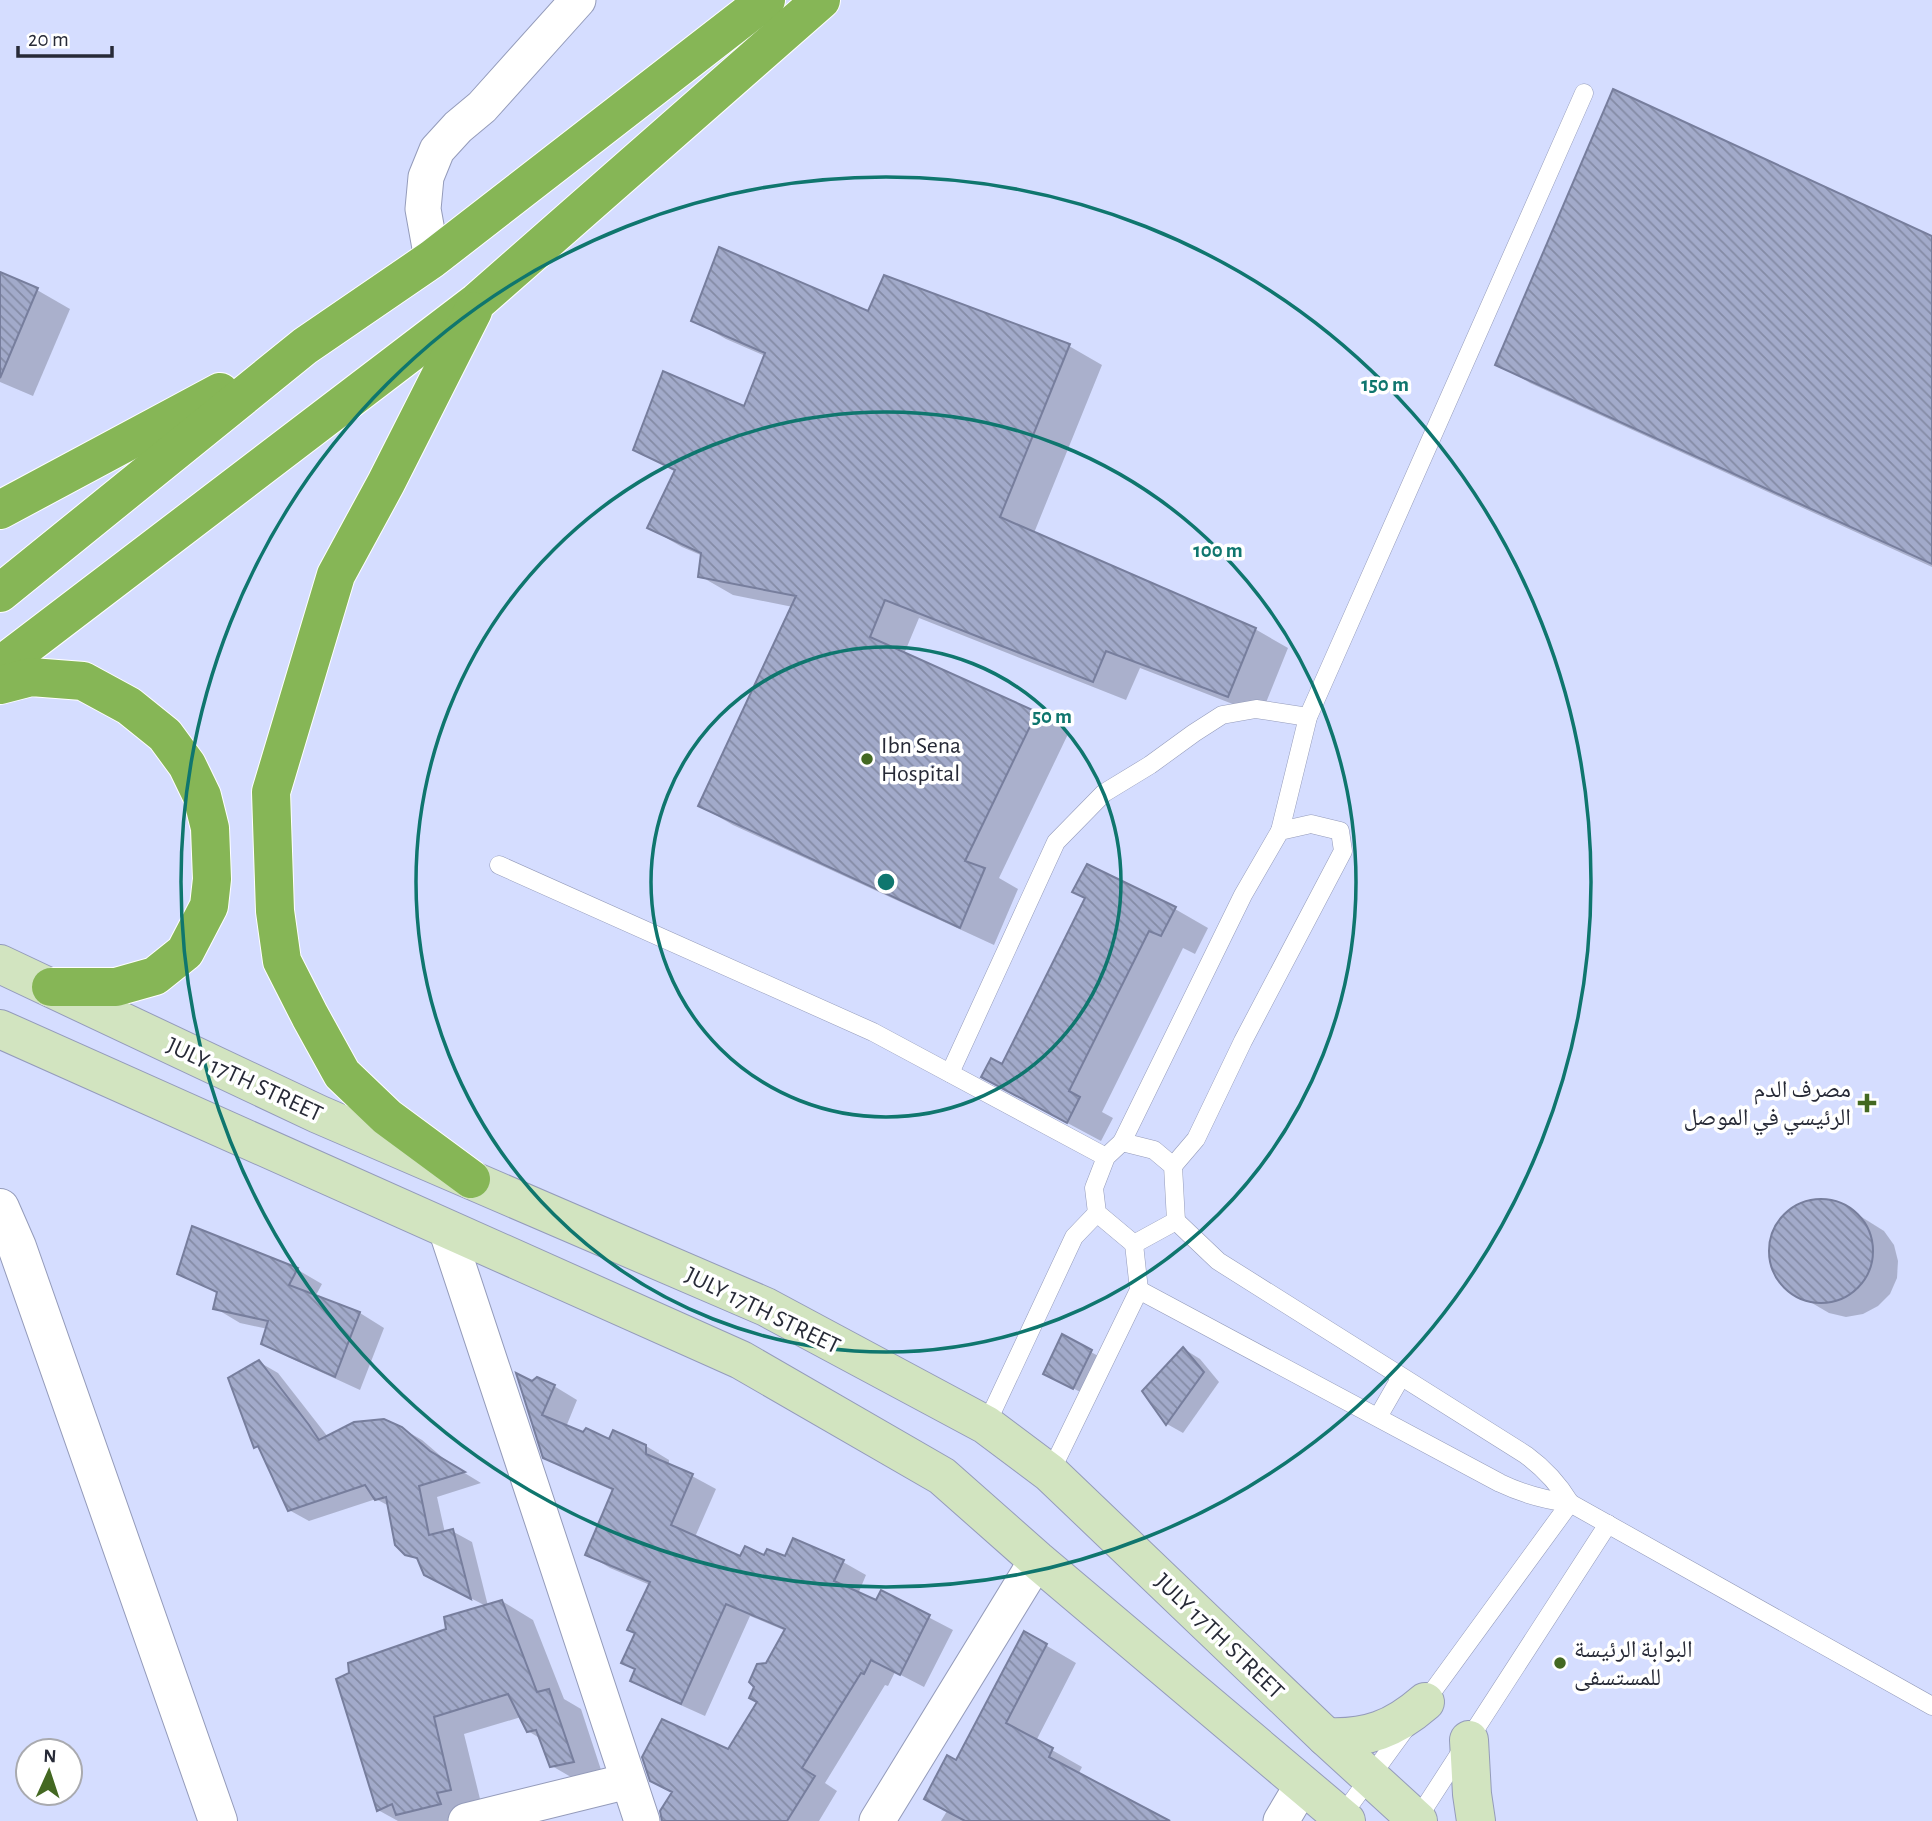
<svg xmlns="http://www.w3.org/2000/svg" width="1932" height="1821" font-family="'Alegreya Sans','Noto Naskh Arabic',sans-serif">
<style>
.shadow{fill:#0003}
.building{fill:url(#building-back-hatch);stroke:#777e9d;stroke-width:2}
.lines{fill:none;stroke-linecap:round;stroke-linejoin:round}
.service-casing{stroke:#949bba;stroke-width:19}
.minor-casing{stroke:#949bba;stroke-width:37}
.tertiary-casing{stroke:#949bba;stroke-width:40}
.secondary-casing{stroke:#949bba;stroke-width:40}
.trunk-casing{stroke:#fff;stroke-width:40}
.service{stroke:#fff;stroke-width:18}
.minor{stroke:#fff;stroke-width:35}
.tertiary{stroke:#fff;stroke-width:38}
.secondary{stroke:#d2e4c0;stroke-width:38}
.trunk{stroke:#86b656;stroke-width:38}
.ring{fill:none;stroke:#0f766e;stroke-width:3.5}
.poi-dot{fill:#436821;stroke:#fff;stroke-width:2.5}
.labels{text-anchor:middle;stroke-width:7;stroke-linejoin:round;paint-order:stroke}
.poi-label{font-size:24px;fill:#272a37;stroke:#fff;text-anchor:start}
.street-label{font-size:24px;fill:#272a37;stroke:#fff}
.centre{fill:#0f766e;stroke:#fff;stroke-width:3.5}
.ring-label{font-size:21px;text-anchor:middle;font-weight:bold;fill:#0f766e;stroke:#fff;stroke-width:7;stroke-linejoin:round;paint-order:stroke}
</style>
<defs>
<pattern id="building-back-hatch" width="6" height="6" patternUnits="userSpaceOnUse" patternTransform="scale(1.75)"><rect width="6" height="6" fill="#a2aaca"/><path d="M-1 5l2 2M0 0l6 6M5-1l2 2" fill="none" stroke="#848ba5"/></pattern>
</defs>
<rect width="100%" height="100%" fill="#d5ddff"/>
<g class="shadow">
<path d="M1932,238V567L1530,383L1497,364Z"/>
<path d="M0,274L37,290L70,309L33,396L0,382Z"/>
<path d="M869,314L1069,346L1102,365L1034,533L1255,629L1288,648L1261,715L1140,668L1126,700L919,618L904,654L1036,713L1069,732L999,878L1018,889L994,945L733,825L700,806L793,607L733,595L700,576L703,556L682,547L649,528L676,472L635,449L745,408L765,356L726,339L693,320Z"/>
<path d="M1087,898L1175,909L1208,928L1195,954L1183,948L1102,1112L1113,1118L1101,1141L1017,1096L1003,1066Z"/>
<path d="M1813,1201H1829L1844,1206L1884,1231L1894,1245L1898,1261L1897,1278L1890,1294L1878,1306L1863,1314L1846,1317L1829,1313L1788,1289L1778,1277L1772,1261L1771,1245L1775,1230L1784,1216L1797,1206Z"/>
<path d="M193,1228L298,1270L322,1284L315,1297L360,1313L384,1328L360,1390L288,1357L263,1343L268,1329L240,1323L215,1308L219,1294L179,1273Z"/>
<path d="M1062,1337L1108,1361L1090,1397L1061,1382Z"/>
<path d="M1184,1349L1200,1359L1219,1382L1183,1433L1167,1424Z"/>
<path d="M259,1362L278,1373L328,1437L401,1428L422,1440L450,1464L481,1483L437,1497L445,1533L452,1531L472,1542L488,1606L502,1601L533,1620L564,1699L581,1709L604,1779L583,1784L552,1766L541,1739L528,1731L521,1717L464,1734L482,1807L472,1821H398L378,1810L351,1674L448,1630L486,1606L445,1585L421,1562L406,1553L389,1506L376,1499L309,1521L289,1510L262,1450L255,1446Z"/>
<path d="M532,1383L554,1386L577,1400L566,1427L610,1441L646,1446L669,1460V1466L692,1476L716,1489L695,1537L741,1558L843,1562L866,1575L858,1594L877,1602L882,1593L953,1630L924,1687L895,1672L888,1686L885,1685L825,1783L837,1791L819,1821H662L729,1751L759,1702L767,1665L786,1631L750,1616L705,1716L656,1694L632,1680L637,1670V1633L650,1585L610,1568L587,1554L614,1491L569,1471L545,1457Z"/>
<path d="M1025,1633L1076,1663L1036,1741L1082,1767L1078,1775L1077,1821H941L947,1811L957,1762Z"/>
</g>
<g class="building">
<path d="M1613,89L1932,236V564L1495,365Z"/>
<path d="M719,247L868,311L884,275L1070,344L1000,517L1256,628L1228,697L1106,651L1093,682L885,600L870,637L1037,712L965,861L985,868L960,928L698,806L796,596L698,577L701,553L647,528L675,470L633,450L663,371L744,406L765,353L691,321Z"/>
<path d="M0,272L38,288L0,378Z"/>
<path d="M1087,864L1176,907L1161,936L1149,931L1069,1091L1080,1097L1067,1123L981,1077L991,1058L1002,1064L1085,898L1072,892Z"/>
<circle cx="1821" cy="1251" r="52"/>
<path d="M192,1226L298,1268L289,1285L360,1312L335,1377L261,1344L268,1321L213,1309L217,1292L177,1274Z"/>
<path d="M1062,1334L1092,1350L1073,1389L1043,1374Z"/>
<path d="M1183,1347L1204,1372L1166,1425L1142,1391Z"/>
<path d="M259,1360L309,1425L319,1440L354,1422L384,1419L402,1427L430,1451L465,1472L419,1486L429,1535L453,1529L471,1599L424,1575L417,1558L405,1555L395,1545L386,1497L375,1500L365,1485L288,1511L258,1446L254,1448L228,1378Z"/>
<path d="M516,1373L532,1381L537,1377L555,1385L542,1415L583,1432L586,1428L609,1439L613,1430L646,1445V1454L693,1474L671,1525L740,1556L745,1546L764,1555L767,1549L785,1556L793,1538L844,1560L834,1581L876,1600L881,1590L930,1615L900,1675L871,1660L864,1674L861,1673L802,1768L815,1776L787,1821H662L660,1811L672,1792L650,1781L642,1757L662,1719L728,1749L757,1702L749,1698L754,1687L749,1682L757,1664L766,1663L785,1629L726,1604L681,1704L630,1681L635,1669L621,1663L635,1633L627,1630L650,1582L585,1555L613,1489L543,1458Z"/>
<path d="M502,1600L537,1692L549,1689L574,1762L550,1767L536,1730L527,1732L508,1694L434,1717L451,1790L437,1793L441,1804L396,1815L392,1804L377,1811L336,1679L349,1673L348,1663L446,1629L444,1617Z"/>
<path d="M1024,1631L1047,1644L1006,1723L1053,1748L1049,1757L1170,1821H965L924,1799L947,1755L956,1760Z"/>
</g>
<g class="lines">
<g class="service-casing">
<g id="service">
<path d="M1280,831L1308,717L1584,93"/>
<path d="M499,865L873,1032L1106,1157"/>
<path d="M950,1073L1056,842L1104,793L1150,765L1194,733L1222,715L1256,709L1308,717"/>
<path d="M1122,1142L1243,895L1280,831L1311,824L1340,831L1343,851L1243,1041L1196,1139L1173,1166"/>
<path d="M1122,1142L1154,1150L1173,1166L1176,1221L1134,1244L1097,1213L1094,1188L1106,1157Z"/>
<path d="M1176,1221L1218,1261L1526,1455C1545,1469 1558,1483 1570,1503"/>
<path d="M1139,1290L1500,1483C1523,1494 1545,1500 1570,1503L1932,1706"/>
<path d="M1378,1417L1401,1377"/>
<path d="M986,1425L1074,1237L1097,1213"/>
<path d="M1050,1473L1139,1290L1134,1244"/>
<path d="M1341,1817L1570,1503"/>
<path d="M1416,1821L1608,1524"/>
</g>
</g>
<g class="minor-casing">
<g id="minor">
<path d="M432,259L423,209L426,177L437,150L458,127L482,107L578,0"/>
<path d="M446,1229L642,1821"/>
<path d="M466,1821L628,1781"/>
<path d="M877,1821L1037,1560"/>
<path d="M1281,1821L1303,1784"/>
</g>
</g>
<g class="tertiary-casing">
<path id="tertiary" d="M0,1208L17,1247L218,1821"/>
</g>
<g class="secondary-casing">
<g id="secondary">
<path d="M0,964L318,1114L766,1307L986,1425L1050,1473L1326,1737L1418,1821"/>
<path d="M0,1029L741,1360L942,1476L1037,1560L1346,1821"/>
<path d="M1326,1737C1367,1739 1394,1729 1425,1702"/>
<path d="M1469,1740L1472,1794L1476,1821"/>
</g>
</g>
<g class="trunk-casing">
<g id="trunk">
<path d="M0,510L220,392"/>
<path d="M0,593L305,346L432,259L766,0"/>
<path d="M0,666L477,302L821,0"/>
<path d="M0,685L31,677L83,681L129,706L165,735L187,765L202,796L210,828L212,879L209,906L185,952L155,976L116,987H51"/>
<path d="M471,1179L387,1117L342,1074L310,1016L282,961L275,911L271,792L336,575L386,483L473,311"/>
</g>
</g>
<use href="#service" class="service"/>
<use href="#minor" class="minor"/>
<use href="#tertiary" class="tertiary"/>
<use href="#secondary" class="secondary"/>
<use href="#trunk" class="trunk"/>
</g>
<g class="ring">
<circle cx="886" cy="882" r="235"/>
<circle cx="886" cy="882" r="470"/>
<circle cx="886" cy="882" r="705"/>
</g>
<g class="poi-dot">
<circle cx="867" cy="759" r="7"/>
<path d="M1863.5 1092.5h7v7h7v7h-7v7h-7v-7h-7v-7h7z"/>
<circle cx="1560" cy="1663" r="7"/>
</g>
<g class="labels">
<g class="poi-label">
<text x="881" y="753">Ibn Sena<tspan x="881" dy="28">Hospital</tspan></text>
<text x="1851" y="1097" text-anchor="end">مصرف الدم<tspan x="1851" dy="28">الرئيسي في الموصل</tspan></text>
<text x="1574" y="1657">البوابة الرئيسة<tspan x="1574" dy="28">للمستسفى</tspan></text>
</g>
<g class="street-label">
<text transform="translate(245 1079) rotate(25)" y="8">JULY 17TH STREET</text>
<text transform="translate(763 1310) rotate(26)" y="8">JULY 17TH STREET</text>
<text transform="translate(1220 1636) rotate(44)" y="8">JULY 17TH STREET</text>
</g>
</g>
<circle cx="886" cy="882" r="10" class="centre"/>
<g class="ring-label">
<text x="1385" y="391">150 m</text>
<text x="1218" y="557">100 m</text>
<text x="1052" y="723">50 m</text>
</g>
<g transform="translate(49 1772) rotate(3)"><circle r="33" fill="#ffffff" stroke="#a9aaaf" stroke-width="2"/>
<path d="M0-5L12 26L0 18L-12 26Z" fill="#436821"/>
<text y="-10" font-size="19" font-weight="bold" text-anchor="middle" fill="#272a37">N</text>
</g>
<path d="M18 46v10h94v-10" fill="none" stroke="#272a37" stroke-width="3.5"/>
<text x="28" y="46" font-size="21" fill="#272a37" stroke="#ffffff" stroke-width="5" paint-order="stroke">20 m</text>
</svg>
